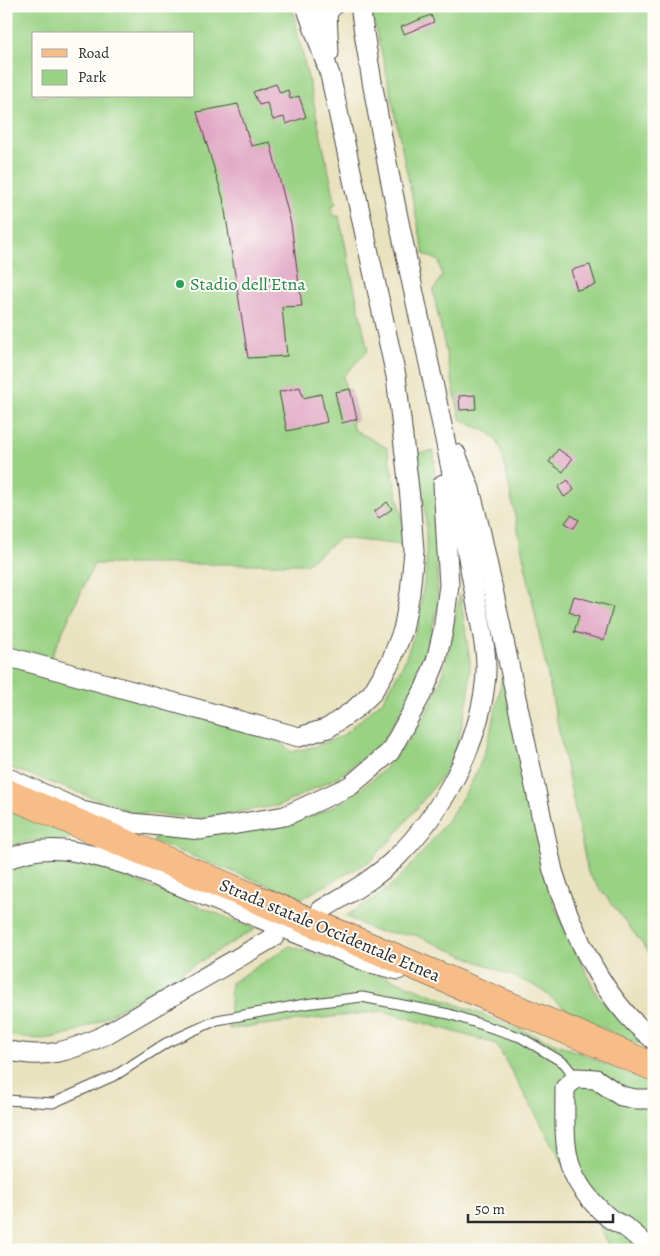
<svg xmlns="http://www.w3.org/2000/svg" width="660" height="1256" font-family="Alegreya,serif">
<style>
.green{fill:#9ad284;stroke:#627e58;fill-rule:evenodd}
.building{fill:#e1a8c5}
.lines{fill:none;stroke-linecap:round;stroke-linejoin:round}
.service-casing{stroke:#484641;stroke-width:11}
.minor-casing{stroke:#484641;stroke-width:21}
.primary-casing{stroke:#484641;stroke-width:29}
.service{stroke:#fff;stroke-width:9}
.minor{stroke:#fff;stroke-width:19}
.primary{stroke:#f7bd88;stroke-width:28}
.leisure-dot{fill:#2e9e5b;stroke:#fdfcf7;stroke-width:2}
.labels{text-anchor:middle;stroke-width:4;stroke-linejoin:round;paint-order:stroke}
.leisure-label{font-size:18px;fill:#27864d;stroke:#fdfcf7;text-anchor:start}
.street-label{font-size:18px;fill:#2b2b2b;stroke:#fdfcf7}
</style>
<rect width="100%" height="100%" fill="#fdfcf7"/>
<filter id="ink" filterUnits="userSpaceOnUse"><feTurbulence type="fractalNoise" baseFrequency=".02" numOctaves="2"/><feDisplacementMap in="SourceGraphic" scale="10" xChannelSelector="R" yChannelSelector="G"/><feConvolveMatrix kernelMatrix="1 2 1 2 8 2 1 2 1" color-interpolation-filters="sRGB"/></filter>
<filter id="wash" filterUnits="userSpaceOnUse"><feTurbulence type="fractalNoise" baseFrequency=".0096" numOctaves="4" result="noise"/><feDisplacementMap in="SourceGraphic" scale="20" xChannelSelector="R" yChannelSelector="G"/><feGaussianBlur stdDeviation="1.12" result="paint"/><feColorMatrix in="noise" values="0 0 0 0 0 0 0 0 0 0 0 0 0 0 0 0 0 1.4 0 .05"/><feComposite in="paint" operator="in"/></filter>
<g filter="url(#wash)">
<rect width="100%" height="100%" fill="#e9e2bf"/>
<g class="green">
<path d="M6,6H292L336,204L332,205L334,216H339L368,351L343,376L346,390L350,389L357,419L352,421L353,429L387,448L402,516L403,545L340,538L306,564H94L48,663L6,652ZM34,34H194V96H34Z"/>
<path d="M370,6H654V959L588,873L502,452C493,426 478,432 460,418L433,291L442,276L439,261L424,254L385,67Z"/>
<path d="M434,451L438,607L417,686L381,744L338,777L281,805L202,818L135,813L6,766V662L277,739L291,752L313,747L342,736L383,700L403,665L418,625L426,570V518L416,453Z"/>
<path d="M460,593L470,662L469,693L456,750L443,775L392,839L370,861L302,898L153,841L159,834C200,831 244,831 284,824C355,811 414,750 439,685C449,659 454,621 460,593Z"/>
<path d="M502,676L553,902L597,995L641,1039L637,1044L571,1013L536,986L415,935L374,931L346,916C359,907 375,899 387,889C418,863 465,802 480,764C491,736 497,707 502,676Z"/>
<path d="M6,808L76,837C53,844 32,836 6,848Z"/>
<path d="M55,856L116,873L255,929L97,1022L68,1034L46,1039L24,1038L6,1034V870L24,861Z"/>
<path d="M290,946L392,979L585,1055L654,1085V1250H614L610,1246L496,1044L383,1011L229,1029L231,983Z"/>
</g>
<g id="blocks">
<g class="building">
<path d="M431,15L434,22L404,34L401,27Z"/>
<path d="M276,84L280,93L288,90L290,99L299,96L306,117L286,124L284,117L273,120L267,103L259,105L253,92Z"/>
<path d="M238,104L251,146L270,142L291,224L302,306L282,307L287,356L248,358L223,198L197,112Z"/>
<path d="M590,265L596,285L577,290L571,270Z"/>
<path d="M300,387L303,398L321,394L327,422L287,431L279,392Z"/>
<path d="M350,389L357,419L342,423L335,392Z"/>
<path d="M475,395L476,409L460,410L459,396Z"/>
<path d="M558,449L572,459L563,472L549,462Z"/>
<path d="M568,480L574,490L564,497L558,487Z"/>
<path d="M387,502L392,509L379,518L374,512Z"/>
<path d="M571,515L579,520L574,528L565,523Z"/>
<path d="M574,596L613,607L604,640L574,632L579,616L569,612Z"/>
</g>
</g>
</g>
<g filter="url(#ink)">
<use href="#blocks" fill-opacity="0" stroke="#484641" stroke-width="1"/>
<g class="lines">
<g class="service-casing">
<path id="service" d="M6,1100L53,1103L116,1075L166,1043L217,1020L305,1004L362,997L449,1014L520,1037L564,1063L576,1078"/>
</g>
<g class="minor-casing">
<g id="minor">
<path d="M329,53L327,13L333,6"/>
<path d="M456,454L470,489L481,533L553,871C572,931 603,1001 654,1040"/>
<path d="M6,656L299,737L328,728L355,709L372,693L391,661L403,630L410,593L414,551L410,498L396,376L330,75L306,6"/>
<path d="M6,777L82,811L132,823L201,830L285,816L350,786L390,752L425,688L436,661L443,631L449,585L443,484"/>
<path d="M6,860C48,839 89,854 131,866L367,962L398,970"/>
<path d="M321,910C347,894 375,879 397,857C442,812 478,747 485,684C489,657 481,627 476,601C470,567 463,533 457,499C425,335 384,172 360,6"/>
<path d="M6,1050C45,1060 70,1051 105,1035L274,937"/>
<path d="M651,1250C643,1242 634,1233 625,1227C620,1223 613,1222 608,1217C560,1176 565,1145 565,1088L576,1078L596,1079L621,1096L636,1099H651L654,1097"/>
</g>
</g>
<g class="primary-casing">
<path id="primary" d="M6,793L654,1067"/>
</g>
<use href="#service" class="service"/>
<use href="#minor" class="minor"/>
<use href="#primary" class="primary"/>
</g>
</g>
<circle class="leisure-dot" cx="180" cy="284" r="5"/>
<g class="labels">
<g class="leisure-label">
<text x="190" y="290">Stadio dell'Etna</text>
</g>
<g class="street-label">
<text transform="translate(330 930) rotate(23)" y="6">Strada statale Occidentale Etnea</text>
</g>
</g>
<rect width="660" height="1256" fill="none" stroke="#fdfcf7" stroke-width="25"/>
<rect x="32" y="32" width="162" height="65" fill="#fdfcf7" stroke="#a9a8a5"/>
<rect x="42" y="49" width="25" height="8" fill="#f7bd88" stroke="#a9a8a5"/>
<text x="78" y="58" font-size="15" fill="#2b2b2b">Road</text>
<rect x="42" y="70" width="25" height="15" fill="#9ad284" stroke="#a9a8a5"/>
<text x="78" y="82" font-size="15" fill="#2b2b2b">Park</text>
<path d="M468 1214v8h145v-8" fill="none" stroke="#2b2b2b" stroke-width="2.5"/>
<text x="475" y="1214" font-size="15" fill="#2b2b2b" stroke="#fdfcf7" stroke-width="4" paint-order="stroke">50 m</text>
</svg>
